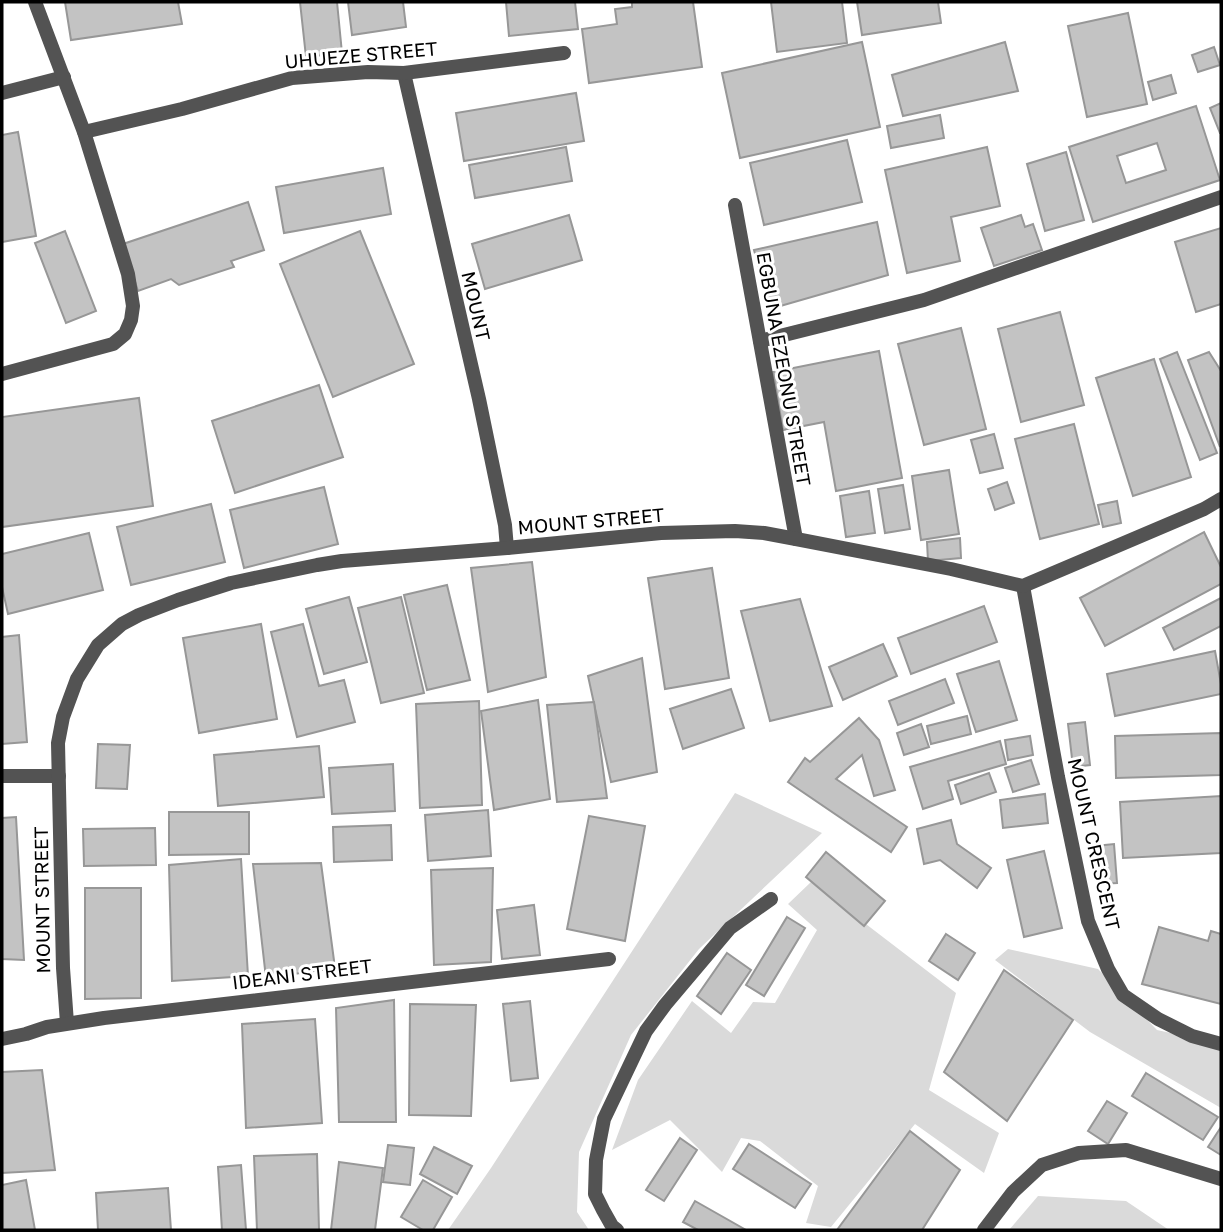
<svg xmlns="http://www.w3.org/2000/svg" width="1223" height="1232" font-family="'Golos Text',sans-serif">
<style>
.green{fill:#dadada}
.building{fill:#c3c3c3;stroke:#979797;stroke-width:2;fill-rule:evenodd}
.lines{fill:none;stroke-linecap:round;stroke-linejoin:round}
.minor{stroke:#535353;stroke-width:14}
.labels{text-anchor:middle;stroke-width:6;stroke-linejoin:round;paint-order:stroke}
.street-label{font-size:19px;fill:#000;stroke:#fff}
</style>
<rect width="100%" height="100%" fill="#fff"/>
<g class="green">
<path d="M735,793L822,833L699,949L631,1035L579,1152L577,1212L589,1230H448L491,1168Z"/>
<path d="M811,882L956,993L929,1090L999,1133L984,1173L915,1124L831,1227L806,1223L818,1186L760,1141L741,1138L722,1172L670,1120L612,1150L638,1080L692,1001L731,1033L753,1002L775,1003L817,930L788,904Z"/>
<path d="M1008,949L1098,969L1157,1030L1221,1044V1108L1090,1032L995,960Z"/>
<path d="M1038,1196L1126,1201L1169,1230H1009Z"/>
</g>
<g class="building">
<path d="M65,2H178L182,24L71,40Z"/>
<path d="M300,2H337L342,53L306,57Z"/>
<path d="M348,2H403L406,27L352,35Z"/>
<path d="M506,2H575L578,29L509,36Z"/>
<path d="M632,2H693L702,67L589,83L582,29L617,24L615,9L632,7Z"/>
<path d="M771,2H842L847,43L777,52Z"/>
<path d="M857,2H938L941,23L862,35Z"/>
<path d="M1128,13L1147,104L1087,117L1068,26Z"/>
<path d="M862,42L880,127L740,158L722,73Z"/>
<path d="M1005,42L1018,91L903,116L892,75Z"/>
<path d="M1214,47L1220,65L1198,72L1192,55Z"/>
<path d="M1171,75L1176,93L1153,100L1148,82Z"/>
<path d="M576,93L584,141L464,161L456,113Z"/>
<path d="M1221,103V133H1220L1210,108Z"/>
<path d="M1196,106L1220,180L1093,222L1069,147ZM1157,143L1166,170L1126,183L1117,156Z"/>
<path d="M940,115L944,138L891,148L887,126Z"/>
<path d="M18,132L36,236L2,242V135Z"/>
<path d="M847,140L862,202L764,225L750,163Z"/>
<path d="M566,147L572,181L475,198L469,165Z"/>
<path d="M987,147L1000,206L951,217L960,261L907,273L885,170Z"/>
<path d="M1066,152L1084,220L1045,231L1027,164Z"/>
<path d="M383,168L391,214L284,233L276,187Z"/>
<path d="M248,202L264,250L231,261L234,267L179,285L171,279L138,291L123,244Z"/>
<path d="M569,215L582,260L485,289L472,244Z"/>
<path d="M1021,215L1025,227L1033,224L1042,250L994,266L981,228Z"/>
<path d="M877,222L888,275L770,309L754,250Z"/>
<path d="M1221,228V304L1196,312L1175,242Z"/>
<path d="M65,231L96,311L66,323L35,243Z"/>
<path d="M360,231L414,364L333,397L280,264Z"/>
<path d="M1060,312L1084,405L1021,422L998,329Z"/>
<path d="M961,328L986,429L924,445L898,344Z"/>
<path d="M879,351L902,478L836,491L824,422L783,430L773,372Z"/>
<path d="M1177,352L1217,453L1200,460L1160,359Z"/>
<path d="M1209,352L1221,371L1220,447L1188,360Z"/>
<path d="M1154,359L1191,477L1133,496L1096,378Z"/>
<path d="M319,385L343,457L235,493L212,421Z"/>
<path d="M139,398L153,506L2,527V417Z"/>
<path d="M1074,424L1099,524L1040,539L1015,439Z"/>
<path d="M994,434L1003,468L980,473L971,440Z"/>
<path d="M949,470L959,534L921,540L912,476Z"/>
<path d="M1007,482L1014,503L995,510L988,489Z"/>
<path d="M903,485L910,529L885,533L878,489Z"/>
<path d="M324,487L338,544L244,568L230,510Z"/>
<path d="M869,491L875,533L846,537L840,496Z"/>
<path d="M1117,501L1121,523L1103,527L1098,505Z"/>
<path d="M211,504L225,562L131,585L117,527Z"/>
<path d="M1204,532L1221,567V584L1105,646L1080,598Z"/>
<path d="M89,533L103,590L8,614L2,587V554Z"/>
<path d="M960,538L961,558L928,561L927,542Z"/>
<path d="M532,562L546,677L488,692L471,568Z"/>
<path d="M712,568L729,678L665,689L648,578Z"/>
<path d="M447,585L470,680L427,690L404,595Z"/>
<path d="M349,597L367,662L324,674L306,609Z"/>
<path d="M401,597L424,693L381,703L358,608Z"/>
<path d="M1221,598V626L1174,650L1163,628Z"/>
<path d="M800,599L832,706L770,721L741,611Z"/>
<path d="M984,606L997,642L911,674L898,638Z"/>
<path d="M261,624L277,719L199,733L183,638Z"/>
<path d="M303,624L319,686L344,680L355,722L297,737L271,632Z"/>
<path d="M19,635L27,742L2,744V637Z"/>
<path d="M883,644L897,676L843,700L829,667Z"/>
<path d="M1215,651L1221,684V694L1115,716L1107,674Z"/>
<path d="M642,658L657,772L611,782L588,676Z"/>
<path d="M999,661L1017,720L976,732L957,674Z"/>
<path d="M945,679L954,703L898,725L889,701Z"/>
<path d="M731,689L744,728L683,749L670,709Z"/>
<path d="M538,700L550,799L494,810L481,711Z"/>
<path d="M479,701L482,805L420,808L416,704Z"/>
<path d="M594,702L607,798L557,802L547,705Z"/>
<path d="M967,716L971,734L931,744L927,726Z"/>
<path d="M859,718L879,740L895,790L874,796L862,755L836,779L907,827L891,852L788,782L805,758L810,762Z"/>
<path d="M1085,722L1090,765L1073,767L1068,724Z"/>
<path d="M921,724L929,747L904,755L897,733Z"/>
<path d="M1221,733V775L1116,778L1115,736Z"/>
<path d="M1030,736L1033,755L1008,760L1005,740Z"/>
<path d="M1000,741L1006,764L948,781L953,799L923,809L910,767Z"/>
<path d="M98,744L130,745L127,789L96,788Z"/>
<path d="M319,746L324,797L218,806L214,755Z"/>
<path d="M1031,760L1039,784L1013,792L1005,768Z"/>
<path d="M393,764L395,811L332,814L329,768Z"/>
<path d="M989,773L996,792L961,804L955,785Z"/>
<path d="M1045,794L1048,823L1003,828L1000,800Z"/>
<path d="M1221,796V853L1123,858L1120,802Z"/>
<path d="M488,810L491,856L428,861L425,815Z"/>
<path d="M169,812H249V854L169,855Z"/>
<path d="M589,816L645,826L625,941L567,929Z"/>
<path d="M16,817L24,960L2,959V818Z"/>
<path d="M951,820L957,844L991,868L977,888L940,860L924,864L917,829Z"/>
<path d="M391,825L392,860L334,862L333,827Z"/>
<path d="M155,828L156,865L84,866L83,829Z"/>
<path d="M1114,844L1117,883L1098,884L1095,846Z"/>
<path d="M1044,851L1062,928L1024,937L1007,860Z"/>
<path d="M826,852L885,901L864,926L806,877Z"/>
<path d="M241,859L248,976L172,981L169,865Z"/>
<path d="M321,863L335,968L266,978L253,864Z"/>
<path d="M493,868L491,962L434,965L431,870Z"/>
<path d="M85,888H141V998L85,999Z"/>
<path d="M534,905L540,955L502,959L497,910Z"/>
<path d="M787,917L805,928L764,996L746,985Z"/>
<path d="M1159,927L1208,941L1211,931L1221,934V1004L1142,984Z"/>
<path d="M946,934L975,953L958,980L929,961Z"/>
<path d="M727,953L751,970L721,1014L697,996Z"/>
<path d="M1004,970L1073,1020L1007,1121L944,1072Z"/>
<path d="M394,1000L396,1122H339L336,1008Z"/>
<path d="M530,1001L538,1078L511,1081L503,1004Z"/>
<path d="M410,1004L476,1005L471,1116L409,1115Z"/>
<path d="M315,1019L322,1123L246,1128L242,1024Z"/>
<path d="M42,1070L55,1170L2,1173V1072Z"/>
<path d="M1146,1073L1218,1117L1203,1140L1132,1096Z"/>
<path d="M1107,1101L1127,1113L1108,1144L1088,1131Z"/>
<path d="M1221,1127V1155L1208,1147Z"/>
<path d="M910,1131L960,1170L922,1230H837Z"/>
<path d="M680,1138L697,1150L664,1201L646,1190Z"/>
<path d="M749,1144L811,1184L795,1208L733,1169Z"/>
<path d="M388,1145L414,1148L410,1185L383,1182Z"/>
<path d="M434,1147L472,1166L457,1194L420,1174Z"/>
<path d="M317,1154L319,1230H257L254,1156Z"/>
<path d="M339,1162L383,1168L375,1230H331Z"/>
<path d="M241,1165L246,1230H222L218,1167Z"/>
<path d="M26,1180L35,1230H2V1185Z"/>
<path d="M423,1180L452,1197L433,1230H423L401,1217Z"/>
<path d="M168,1188L171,1230H98L96,1193Z"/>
<path d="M695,1201L746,1230H698L683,1222Z"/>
</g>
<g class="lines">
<g class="minor">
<path d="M404,73L479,399L505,525L507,548"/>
<path d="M2,93L64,77"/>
<path d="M84,132L182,109L292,78L368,72L404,73L564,53"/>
<path d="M735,205L796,539"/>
<path d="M760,341L924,300L1221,197"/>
<path d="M2,374L113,344L125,334L131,320L133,306L128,274L84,132L35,2"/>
<path d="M1023,586L1058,777L1088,921L1108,969L1123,995L1158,1019L1192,1036L1221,1044"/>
<path d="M2,776H59"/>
<path d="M67,1023L63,968L58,743L63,717L77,679L98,645L122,624L139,615L178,600L231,583L317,565L342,561L507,548L661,533L735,531L764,533L796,539L951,569L1023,586L1204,509L1221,499"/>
<path d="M2,1039L26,1034L47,1027L104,1018L609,959"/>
<path d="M617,1230L612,1226L603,1210L595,1194L596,1160L604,1119L646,1031L665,1005L730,928L771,899"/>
<path d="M984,1230L1013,1192L1042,1165L1079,1153L1126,1150L1221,1179"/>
</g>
</g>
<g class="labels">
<g class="street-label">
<text transform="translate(361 55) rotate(-5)" y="7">UHUEZE STREET</text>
<text transform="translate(476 306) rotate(77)" y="7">MOUNT</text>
<text transform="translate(784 369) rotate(80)" y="7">EGBUNA EZEONU STREET</text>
<text transform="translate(591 521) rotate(-5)" y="7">MOUNT STREET</text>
<text transform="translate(1094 844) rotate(77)" y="7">MOUNT CRESCENT</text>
<text transform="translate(42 900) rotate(-91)" y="7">MOUNT STREET</text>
<text transform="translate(302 974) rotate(-7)" y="7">IDEANI STREET</text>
</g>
</g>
<rect width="1223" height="1232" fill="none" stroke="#000000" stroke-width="7"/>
</svg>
